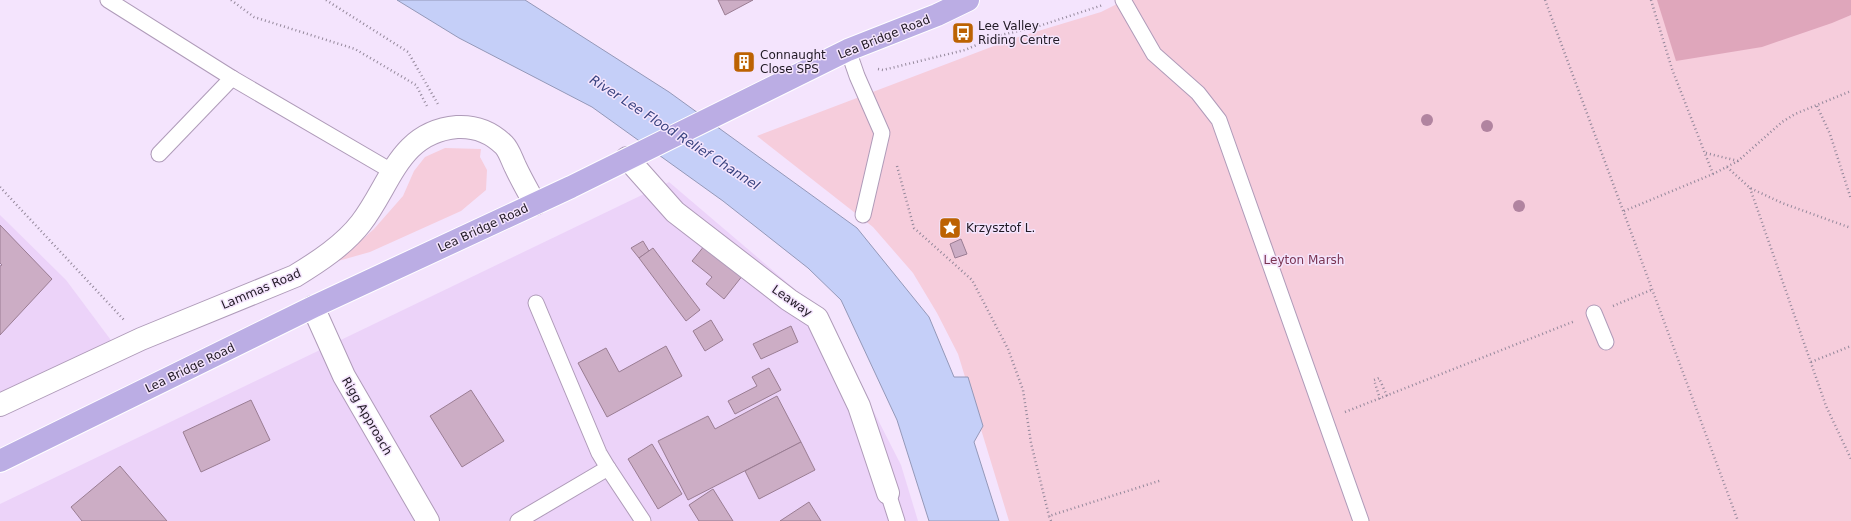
<svg xmlns="http://www.w3.org/2000/svg" width="1851" height="521" font-family="'DejaVu Sans',sans-serif">
<style>
.built{fill:#ecd3f9}
.green{fill:#f6cddc}
.forest{fill:#dfa6bb}
.water{fill:#c5cff8;stroke:#9498b8}
.building{fill:#ccadc5;stroke:#9a7d93}
.lines{fill:none;stroke-linecap:round;stroke-linejoin:round}
.service-casing{stroke:#af9bb9;stroke-width:17}
.minor-casing{stroke:#af9bb9;stroke-width:24}
.primary-casing{stroke:#fff;stroke-width:24}
.path{stroke:#94889b;stroke-width:2.5;stroke-dasharray:1 3;stroke-linecap:butt}
.service{stroke:#fff;stroke-width:15}
.minor{stroke:#fff;stroke-width:22}
.primary{stroke:#bbade4;stroke-width:22}
.tree{fill:#b184a0}
.labels{text-anchor:middle;stroke-width:3;stroke-linejoin:round;paint-order:stroke}
.poi-label{font-size:12px;fill:#201924;stroke:#f4e4fd;text-anchor:start}
.street-label{font-size:12px;fill:#201924;stroke:#f4e4fd}
.park-label{font-size:12px;fill:#7a3553;stroke:#f4e4fd}
.water-label{font-size:13px;font-style:italic;fill:#394380;stroke:#f4e4fd}
</style>
<rect width="100%" height="100%" fill="#f4e4fd"/>
<g class="built">
<path d="M669,182L824,314L901,465L918,521H0V504Z"/>
<path d="M0,215L66,280L116,347L0,398Z"/>
</g>
<g class="green">
<path d="M1125,0H1851V521H1009L958,354L937,313L913,273L873,227L757,136L1015,38L1101,12Z"/>
<path d="M445,148L481,149L480,157L487,170L486,190L461,211L370,252L338,261L374,229L403,196L414,171L425,157Z"/>
</g>
<path class="forest" d="M1657,0H1851V15L1832,23L1762,47L1676,61Z"/>
<path class="water" d="M397,0H525L669,92L857,228L929,317L954,377H968L983,426L974,442L999,521H929L897,420L841,300L808,268L723,201L592,107L459,38Z"/>
<g class="building">
<path d="M718,0H753L725,15Z"/>
<path d="M747,55L751,64L741,69L736,59Z"/>
<path d="M0,225L52,279L0,335V266L2,265L0,263Z"/>
<path d="M961,239L967,254L955,258L950,244Z"/>
<path d="M643,241L649,251L639,258L631,248Z"/>
<path d="M705,245L743,275L724,299L706,284L712,277L692,261Z"/>
<path d="M653,248L700,310L686,321L639,258Z"/>
<path d="M711,320L723,340L705,351L693,331Z"/>
<path d="M791,326L798,342L761,359L753,344Z"/>
<path d="M666,346L682,376L607,417L578,363L606,348L619,372Z"/>
<path d="M769,368L781,390L735,414L728,401L757,386L752,377Z"/>
<path d="M471,390L504,441L462,467L430,416Z"/>
<path d="M777,396L801,442L688,500L658,441L708,416L715,429Z"/>
<path d="M251,400L270,440L201,472L183,432Z"/>
<path d="M801,442L815,470L759,499L745,471Z"/>
<path d="M652,444L682,494L658,509L628,459Z"/>
<path d="M120,466L167,521H82L71,507Z"/>
<path d="M713,489L733,521H699L689,505Z"/>
<path d="M809,502L821,521H780Z"/>
</g>
<g class="lines">
<g class="service-casing">
<g id="service">
<path d="M108,0L232,78L393,172"/>
<path d="M1123,0L1154,54L1198,93L1219,120L1361,521"/>
<path d="M848,50L857,76L882,133L863,215"/>
<path d="M159,154L232,78"/>
<path d="M536,303L599,453L608,468"/>
<path d="M1594,313L1606,342"/>
<path d="M888,493L897,521"/>
<path d="M518,521L608,468L643,521"/>
</g>
</g>
<g class="minor-casing">
<g id="minor">
<path d="M627,158L675,212L789,300L817,318L859,406L888,493"/>
<path d="M313,307L344,376L428,521"/>
<path d="M0,405L141,339L295,276C318,262 344,245 361,223C391,184 399,132 457,127C475,126 491,132 504,145C509,150 512,160 515,166C521,179 528,191 535,204"/>
</g>
</g>
<g class="primary-casing">
<path id="primary" d="M0,461L313,307L571,187L848,50L937,15L968,0"/>
</g>
<g class="path">
<path d="M231,0L254,17L355,49L416,85L428,108"/>
<path d="M326,0L408,52L439,106"/>
<path d="M1545,0L1738,521"/>
<path d="M1651,0L1672,69L1713,174"/>
<path d="M878,69L883,70L965,50L997,36L1036,27L1103,5"/>
<path d="M1817,106L1830,134L1851,199"/>
<path d="M1706,153L1738,161"/>
<path d="M897,166L914,228L972,280L1008,349L1023,390L1031,443L1049,516"/>
<path d="M1727,167L1750,188L1782,203L1851,228"/>
<path d="M0,187L124,320"/>
<path d="M1750,188L1826,406L1851,459"/>
<path d="M1624,211L1713,174L1738,161L1782,122L1795,114L1851,91"/>
<path d="M1613,306L1651,290"/>
<path d="M1811,362L1851,346"/>
<path d="M1380,399L1374,380L1379,378L1387,396"/>
<path d="M1345,412L1575,321"/>
<path d="M1051,521L1049,516L1162,480"/>
</g>
<use href="#service" class="service"/>
<use href="#minor" class="minor"/>
<use href="#primary" class="primary"/>
</g>
<g class="tree">
<circle cx="1427" cy="120" r="6"/>
<circle cx="1487" cy="126" r="6"/>
<circle cx="1519" cy="206" r="6"/>
</g>
<defs>
<g id="bus-square" transform="scale(1.15)"><rect x="-9" y="-9" width="18" height="18" rx="4" fill="#bc6202" stroke="#f4e4fd"/><path d="M-5-6H5V4H4V6H2V4H-2V6H-4V4H-5ZM-3.5-4V0h7V-4ZM-3.5 1.2v1.5H-2V1.2ZM2 1.2v1.5H3.5V1.2Z" fill="#fff"/></g>
<g id="building-square" transform="scale(1.15)"><rect x="-9" y="-9" width="18" height="18" rx="4" fill="#bc6202" stroke="#f4e4fd"/><path d="M-4-6H4V6H1V3H-1V6H-4ZM-2.5-4.3h1.7v1.8h-1.7ZM.8-4.3h1.7v1.8H.8ZM-2.5-1h1.7V.8h-1.7ZM.8-1h1.7V.8H.8Z" fill="#fff"/></g>
<g id="sight-square" transform="scale(1.15)"><rect x="-9" y="-9" width="18" height="18" rx="4" fill="#bc6202" stroke="#f4e4fd"/><path d="M0-6L1.8-2.2L6-1.7L2.9 1.2L3.7 5.4L0 3.3L-3.7 5.4L-2.9 1.2L-6-1.7L-1.8-2.2Z" fill="#fff"/></g>
</defs>
<g fill-rule="evenodd">
<use href="#bus-square" x="963" y="33"/>
<use href="#building-square" x="744" y="62"/>
<use href="#sight-square" x="950" y="228"/>
</g>
<g class="labels">
<g class="poi-label">
<text x="978" y="30">Lee Valley<tspan x="978" dy="14">Riding Centre</tspan></text>
<text x="760" y="59">Connaught<tspan x="760" dy="14">Close SPS</tspan></text>
<text x="966" y="232">Krzysztof L.</text>
</g>
<g class="street-label">
<text transform="translate(884 37) rotate(-22)" y="4">Lea Bridge Road</text>
<text transform="translate(483 228) rotate(-25)" y="4">Lea Bridge Road</text>
<text transform="translate(261 289) rotate(-23)" y="4">Lammas Road</text>
<text transform="translate(792 301) rotate(35)" y="4">Leaway</text>
<text transform="translate(190 368) rotate(-26)" y="4">Lea Bridge Road</text>
<text transform="translate(367 416) rotate(60)" y="4">Rigg Approach</text>
</g>
<g class="park-label">
<text x="1304" y="264">Leyton Marsh</text>
</g>
<g class="water-label">
<text transform="translate(675 132) rotate(33)" y="5">River Lee Flood Relief Channel</text>
</g>
</g>
</svg>
